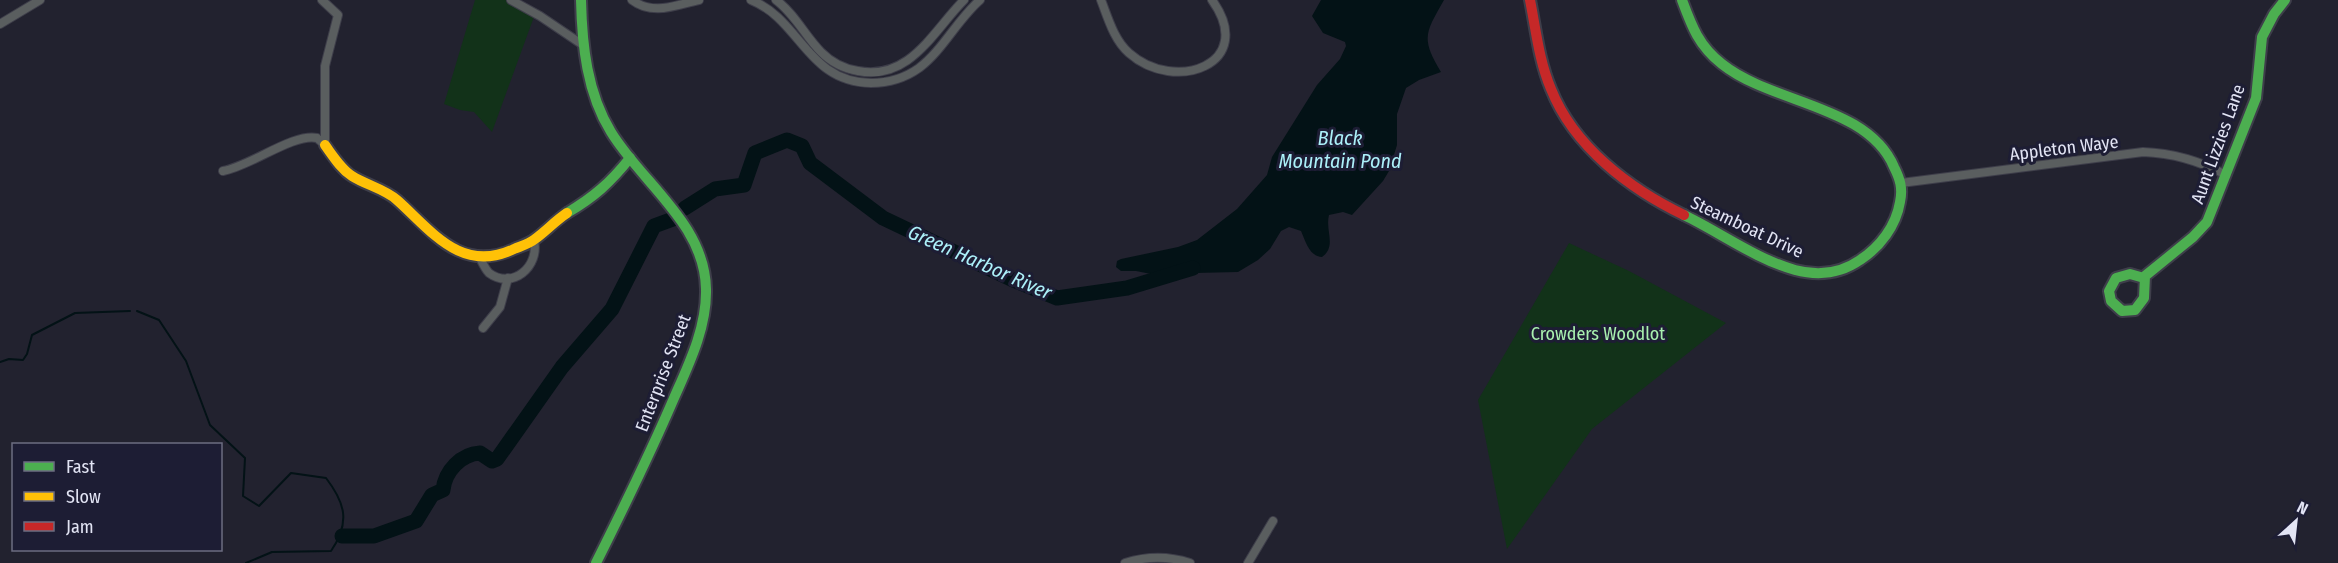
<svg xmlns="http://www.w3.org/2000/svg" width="2338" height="563" font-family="'Fira Sans Condensed',sans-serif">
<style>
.green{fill:#123219}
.water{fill:#031216}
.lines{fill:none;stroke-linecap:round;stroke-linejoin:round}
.stream{stroke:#031216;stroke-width:2}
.river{stroke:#031216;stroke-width:15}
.street-casing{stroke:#3e3e4a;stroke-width:10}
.fast-casing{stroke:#3e3e4a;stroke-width:14}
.slow-casing{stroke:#3e3e4a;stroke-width:14}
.jam-casing{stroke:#3e3e4a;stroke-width:14}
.street{stroke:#5a5e5f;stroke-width:8}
.fast{stroke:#4caf50;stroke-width:10}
.slow{stroke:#ffc107;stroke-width:10}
.jam{stroke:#c62828;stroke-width:10}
.labels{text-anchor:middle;stroke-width:6;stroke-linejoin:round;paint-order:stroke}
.street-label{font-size:18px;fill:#e2e4f4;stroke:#1d1d34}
.park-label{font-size:18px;fill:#a9f1af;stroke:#1d1d34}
.water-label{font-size:20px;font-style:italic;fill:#acf0f9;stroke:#1d1d34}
</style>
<rect width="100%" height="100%" fill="#22222f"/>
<g class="green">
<path d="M475,0H508L535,14L492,132L474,112L460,110L444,104Z"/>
<path d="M1569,243L1629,271L1726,323L1592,429L1507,549L1478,400Z"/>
</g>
<path class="water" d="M1321,0H1444C1426,32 1420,38 1441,72L1419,80L1406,88L1397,114V145L1389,171L1383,181L1352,215L1343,212L1329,215C1325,231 1337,246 1322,257C1309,256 1306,242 1301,231L1289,227L1281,231L1270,249L1258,260L1238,272L1151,274L1136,271H1121L1116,267L1117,261L1121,259L1178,247L1197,240L1237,209L1267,175L1272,157L1317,85L1340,59L1346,46L1345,42L1323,33L1312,16Z"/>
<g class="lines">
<g class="stream">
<path d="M137,311L159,320L186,361L210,425L245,458L243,496L259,506L291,473L326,478C346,504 350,523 331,551L272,552L246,563"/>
<path d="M0,362L9,359L23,360L27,354L32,335L75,313L130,311"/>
</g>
<g class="river">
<path d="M685,208L715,189L744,185L755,153L787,140L802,146L810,163L883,218L1011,279L1057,298L1127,288L1193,268"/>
<path d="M342,536H374L416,521L432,495L443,490C445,471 461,454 480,453L492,461L497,459L562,367L612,309L654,226L673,219"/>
</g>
<g class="street-casing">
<g id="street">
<path d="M511,0L540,16L583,45"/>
<path d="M632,0C653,16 676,5 699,0"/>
<path d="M751,0C801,20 807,82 871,83C888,83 905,78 919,68C943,50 957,20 980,0"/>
<path d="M776,0C795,14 805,36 821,52C831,62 845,69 858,71C910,81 933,31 964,0"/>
<path d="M1101,0C1108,18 1114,40 1129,53C1175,94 1258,64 1212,0"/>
<path d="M0,24L40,0"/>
<path d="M223,171C251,166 293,133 317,138L325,145V66L338,15L322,0"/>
<path d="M1901,183L2143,152C2172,153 2200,161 2226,175"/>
<path d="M479,256C482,262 485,269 489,273C512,290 540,267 534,240"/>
<path d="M483,328L500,307L508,278"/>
<path d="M1125,563C1147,556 1169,556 1190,563"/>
<path d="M1248,563L1273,521"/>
</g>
</g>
<g class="fast-casing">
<g id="fast">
<path d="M581,0C582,45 587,93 611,132C642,183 705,224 706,289C707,327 689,364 674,398C650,454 623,509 596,563"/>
<path d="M1682,0C1692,27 1699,46 1722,64C1772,104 1868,105 1894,167C1900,179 1903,188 1900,202C1896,226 1880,247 1860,260C1840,274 1818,276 1795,270C1756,259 1721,233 1684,215"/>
<path d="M567,213C594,197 610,183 630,158"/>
<path d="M2144,278L2130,274L2116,278L2109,291L2111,301L2122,311L2135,310L2144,298L2145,276L2193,237L2207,222L2256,98L2262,37L2274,14L2285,0"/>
</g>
</g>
<g class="slow-casing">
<path id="slow" d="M325,145C333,156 341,169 352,176C366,185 385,189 397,200C432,231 461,274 514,249C521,246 529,244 535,239C546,231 555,221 567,213"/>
</g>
<g class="jam-casing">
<path id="jam" d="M1530,0C1536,30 1539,61 1551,89C1574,147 1630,189 1684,215"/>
</g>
<use href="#street" class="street"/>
<use href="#fast" class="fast"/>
<use href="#slow" class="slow"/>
<use href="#jam" class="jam"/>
</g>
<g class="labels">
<g class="street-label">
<text transform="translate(2218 144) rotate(-70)" y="6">Aunt Lizzies Lane</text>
<text transform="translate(2064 148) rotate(-7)" y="6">Appleton Waye</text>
<text transform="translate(1747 227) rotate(25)" y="6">Steamboat Drive</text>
<text transform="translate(663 373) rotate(-69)" y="6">Enterprise Street</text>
</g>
<g class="park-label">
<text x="1598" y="340">Crowders Woodlot</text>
</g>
<g class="water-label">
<text x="1340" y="145">Black<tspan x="1340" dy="23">Mountain Pond</tspan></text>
<text transform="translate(980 262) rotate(24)" y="7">Green Harbor River</text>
</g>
</g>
<rect x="12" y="443" width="210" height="108" fill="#1d1d34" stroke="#6c6d81" stroke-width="1.5"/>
<rect x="24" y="462" width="30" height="9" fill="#4caf50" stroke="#6c6d81" stroke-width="1.5"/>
<text x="66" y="473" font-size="18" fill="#e2e4f4">Fast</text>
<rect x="24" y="492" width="30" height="9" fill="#ffc107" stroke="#6c6d81" stroke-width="1.5"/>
<text x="66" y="503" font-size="18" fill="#e2e4f4">Slow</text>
<rect x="24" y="522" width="30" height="9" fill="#c62828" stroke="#6c6d81" stroke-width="1.5"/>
<text x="66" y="533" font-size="18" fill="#e2e4f4">Jam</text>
<g transform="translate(2296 521) rotate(27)" stroke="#1d1d34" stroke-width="4.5" paint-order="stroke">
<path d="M0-4.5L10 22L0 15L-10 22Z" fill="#e2e4f4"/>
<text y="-9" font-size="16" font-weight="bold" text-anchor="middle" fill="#e2e4f4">N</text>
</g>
</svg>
